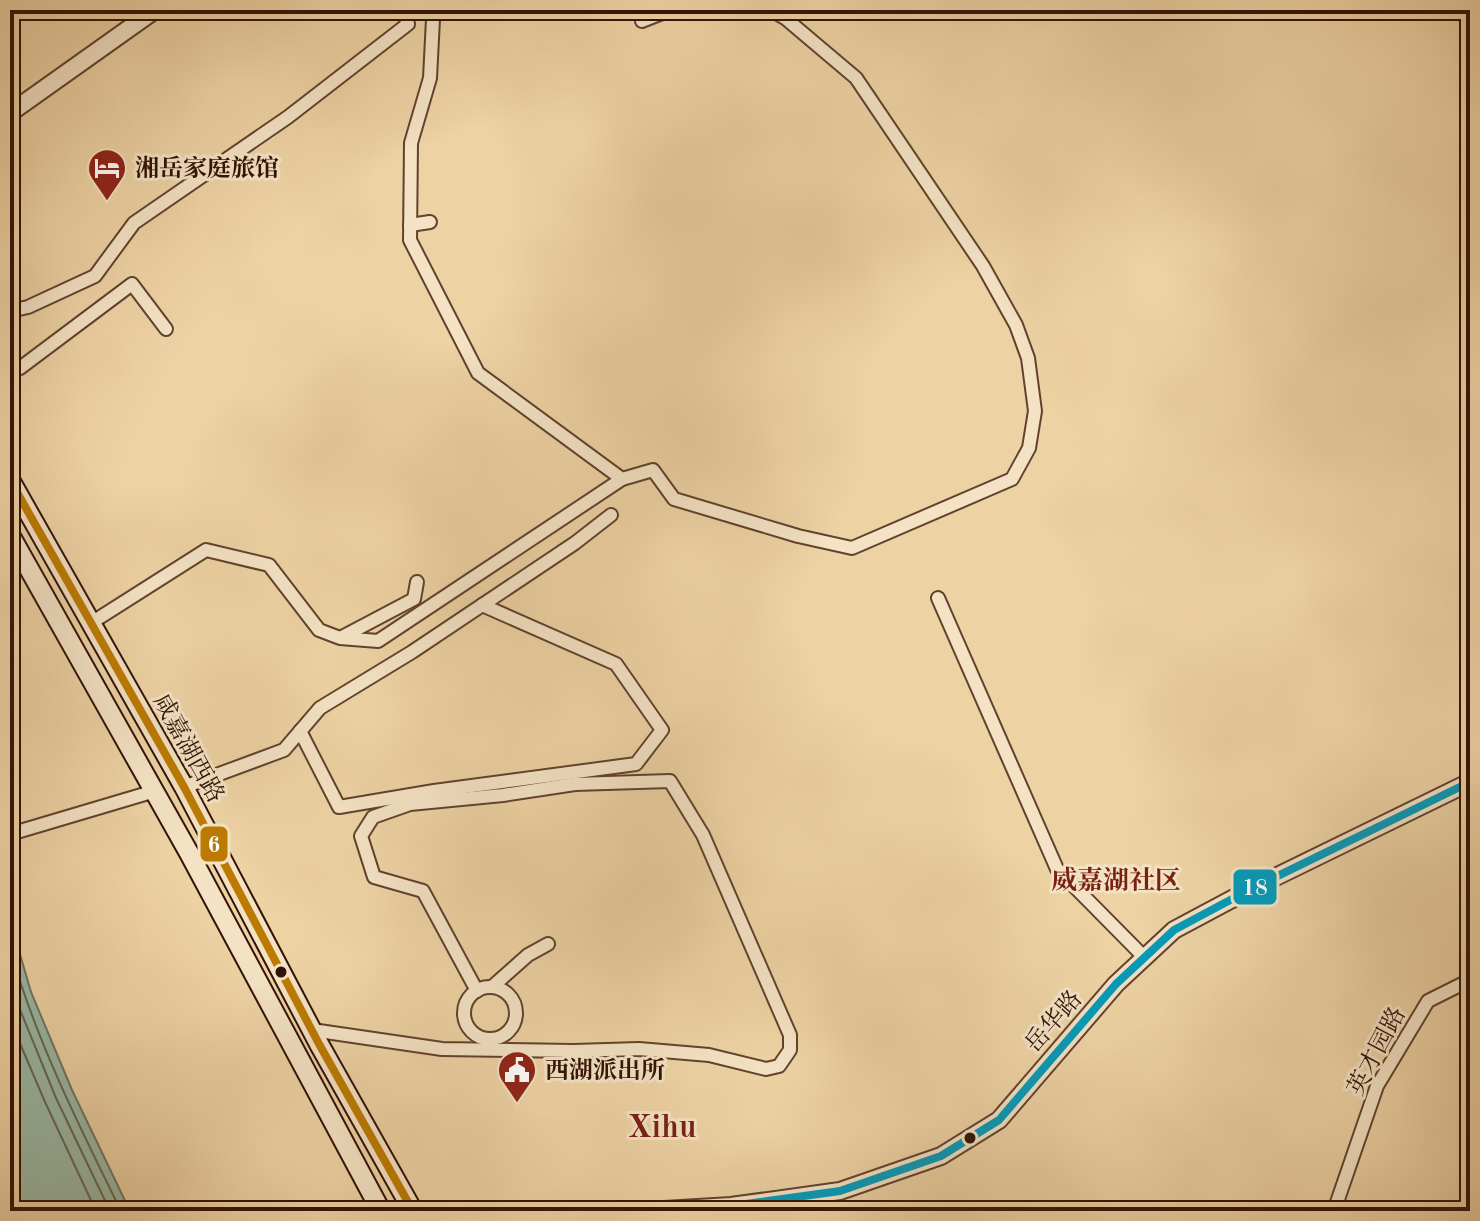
<svg xmlns="http://www.w3.org/2000/svg" width="1480" height="1221" font-family="'Old Standard TT','Noto Serif SC',serif">
<style>
.water{fill:#99b8a4;stroke:#707665;stroke-width:2}
.lines{fill:none;stroke-linecap:round;stroke-linejoin:round}
.shore{stroke:#666555;stroke-width:2}
.minor-casing{stroke:#61422e;stroke-width:16}
.tertiary-casing{stroke:#61422e;stroke-width:20}
.secondary-casing{stroke:#321206;stroke-width:22}
.primary-casing{stroke:#321206;stroke-width:24}
.minor{stroke:#f3e2c4;stroke-width:12}
.tertiary{stroke:#f3e2c4;stroke-width:16}
.secondary{stroke:#f3e2c4;stroke-width:18}
.primary{stroke:#edd2a4;stroke-width:20}
.bus-1-casing{stroke:#f3e2c4;stroke-width:14}
.bus-2-casing{stroke:#f3e2c4;stroke-width:14}
.bus-1{stroke:#059aba;stroke-width:8}
.bus-2{stroke:#bc7a02;stroke-width:8}
.bus-dot{fill:#321206;stroke:#f3e2c4;stroke-width:3}
.labels{text-anchor:middle;stroke-width:6;stroke-linejoin:round;paint-order:stroke}
.poi-label{font-size:24px;font-weight:bold;fill:#321206;stroke:#f3e2c4;text-anchor:start}
.street-label{font-size:24px;fill:#321206;stroke:#f3e2c4}
.neighbourhood-label{font-size:26px;font-weight:bold;fill:#7a1f14;stroke:#f3e2c4}
.district-label{font-size:32px;font-weight:bold;fill:#7a1f14;stroke:#f3e2c4}
.line-badge{stroke:#f3e2c4;stroke-width:3}
.badge-label{font-size:22px;text-anchor:middle;font-weight:bold;fill:#fff}
</style>
<rect width="100%" height="100%" fill="#edd2a4"/>
<filter id="stains"><feTurbulence type="fractalNoise" baseFrequency=".0025" numOctaves="4"/><feColorMatrix values="0 0 0 0 .2 0 0 0 0 .09 0 0 0 0 .02 0 0 0 .5 -.17"/></filter>
<radialGradient id="worn" r=".72"><stop offset=".6" stop-color="#630" stop-opacity="0"/><stop offset="1" stop-color="#630" stop-opacity=".3"/></radialGradient>
<path class="water" d="M10,920L31,992L72,1090L130,1211H13L10,1205Z"/>
<g class="lines">
<g class="shore">
<path d="M10,949C36,1040 79,1126 121,1211"/>
<path d="M10,985L56,1098L110,1211"/>
<path d="M10,1020L45,1102L96,1211"/>
</g>
<g class="minor-casing">
<g id="minor">
<path d="M431,10L433,19L430,78L411,143L410,240L478,373L622,479"/>
<path d="M642,21L670,10"/>
<path d="M410,225L430,222"/>
<path d="M10,311L28,307L95,276L134,223L288,117L408,24L403,10"/>
<path d="M10,368H20L132,284L166,329"/>
<path d="M938,598L1057,869L1145,958"/>
<path d="M91,623L206,550L269,565L319,630L340,638L378,641L622,479L653,470L674,499L798,536L852,548L1012,479L1029,448L1035,411L1028,358L1016,325L983,266L856,78L785,18L771,10"/>
<path d="M342,637L414,599L417,582"/>
<path d="M300,731L339,807L434,791L636,764L662,730L616,664L482,605"/>
<path d="M184,787L284,750L320,708L412,652L575,543L611,515"/>
<path d="M10,834L155,791"/>
<circle cx="490" cy="1013" r="26"/>
<path d="M492,987L528,955L548,944"/>
<path d="M312,1030L442,1049L574,1051L639,1049L709,1055L766,1069L779,1066L790,1050V1035L703,835L670,781L575,784L503,795L410,804L373,817L361,836L374,877L423,891L477,991"/>
<path d="M1334,1211L1377,1086L1428,1001L1470,980"/>
</g>
</g>
<g class="tertiary-casing">
<g id="tertiary">
<path d="M10,113L155,10"/>
<path d="M647,1211L731,1206L840,1191L941,1156L999,1120L1116,984L1174,930L1249,890L1470,782"/>
</g>
</g>
<g class="secondary-casing">
<g id="secondary">
<path d="M10,480L184,787L319,1044L413,1211"/>
<path d="M10,535L189,853L381,1211"/>
</g>
</g>
<g class="primary-casing">
<path id="primary" d="M1466,10L1470,17"/>
</g>
<use href="#minor" class="minor"/>
<use href="#tertiary" class="tertiary"/>
<use href="#secondary" class="secondary"/>
<use href="#primary" class="primary"/>
<g class="bus-1-casing">
<path id="bus-1" d="M647,1211L731,1206L840,1191L941,1156L999,1120L1116,984L1174,930L1249,890L1470,782"/>
</g>
<g class="bus-2-casing">
<path id="bus-2" d="M10,480L184,787L319,1044L413,1211"/>
</g>
<use href="#bus-1" class="bus-1"/>
<use href="#bus-2" class="bus-2"/>
</g>
<defs>
<g id="hotel-pin" transform="scale(2)"><path d="M0 17L-7.5 6A9.5 9.5 0 1 1 7.5 6Z" fill="#8f2418" stroke="#f3e2c4"/><path d="M-6-4.5h1.5V1H6V5H4.5V3h-9V5H-6ZM-4 0a1.8 1.8 0 1 1 3.6 0ZM.5 0V-2.5h3Q6-2.5 6 0Z" fill="#fff"/></g>
<g id="civic-pin" transform="scale(2)"><path d="M0 17L-7.5 6A9.5 9.5 0 1 1 7.5 6Z" fill="#8f2418" stroke="#f3e2c4"/><path d="M-.6-6.5H3V-4.5H.6V-3L4-1V1h2V6H-6V1h2V-1L-.6-3ZM-1.2 2.5V6h2.4V2.5Z" fill="#fff"/></g>
</defs>
<g fill-rule="evenodd">
<use href="#hotel-pin" x="107" y="168"/>
<use href="#civic-pin" x="517" y="1070"/>
</g>
<g class="bus-dot">
<circle cx="281" cy="972" r="7"/>
<circle cx="970" cy="1138" r="7"/>
</g>
<g class="labels">
<g class="poi-label">
<text x="135" y="176">湘岳家庭旅馆</text>
<text x="545" y="1078">西湖派出所</text>
</g>
<g class="street-label">
<text transform="translate(189 748) rotate(61)" y="8">咸嘉湖西路</text>
<text transform="translate(1053 1021) rotate(-49)" y="8">岳华路</text>
<text transform="translate(1376 1051) rotate(-62)" y="8">英才园路</text>
</g>
<g class="neighbourhood-label">
<text x="1116" y="889">威嘉湖社区</text>
</g>
<g class="district-label">
<text x="662" y="1137">Xihu</text>
</g>
</g>
<g class="line-badge">
<rect x="199" y="825" width="30" height="38" rx="8" fill="#bc7a02"/>
<rect x="1232" y="868" width="46" height="38" rx="8" fill="#059aba"/>
</g>
<g class="badge-label">
<text x="214" y="852">6</text>
<text x="1255" y="895">18</text>
</g>
<rect width="1480" height="1221" fill="none" stroke="#edd2a4" stroke-width="40"/>
<rect x="12" y="12" width="1456" height="1197" fill="none" stroke="#321206" stroke-width="4"/>
<rect x="20" y="20" width="1440" height="1181" fill="none" stroke="#321206" stroke-width="2"/>
<rect width="100%" height="100%" filter="url(#stains)"/>
<rect width="100%" height="100%" fill="url(#worn)"/>
</svg>
